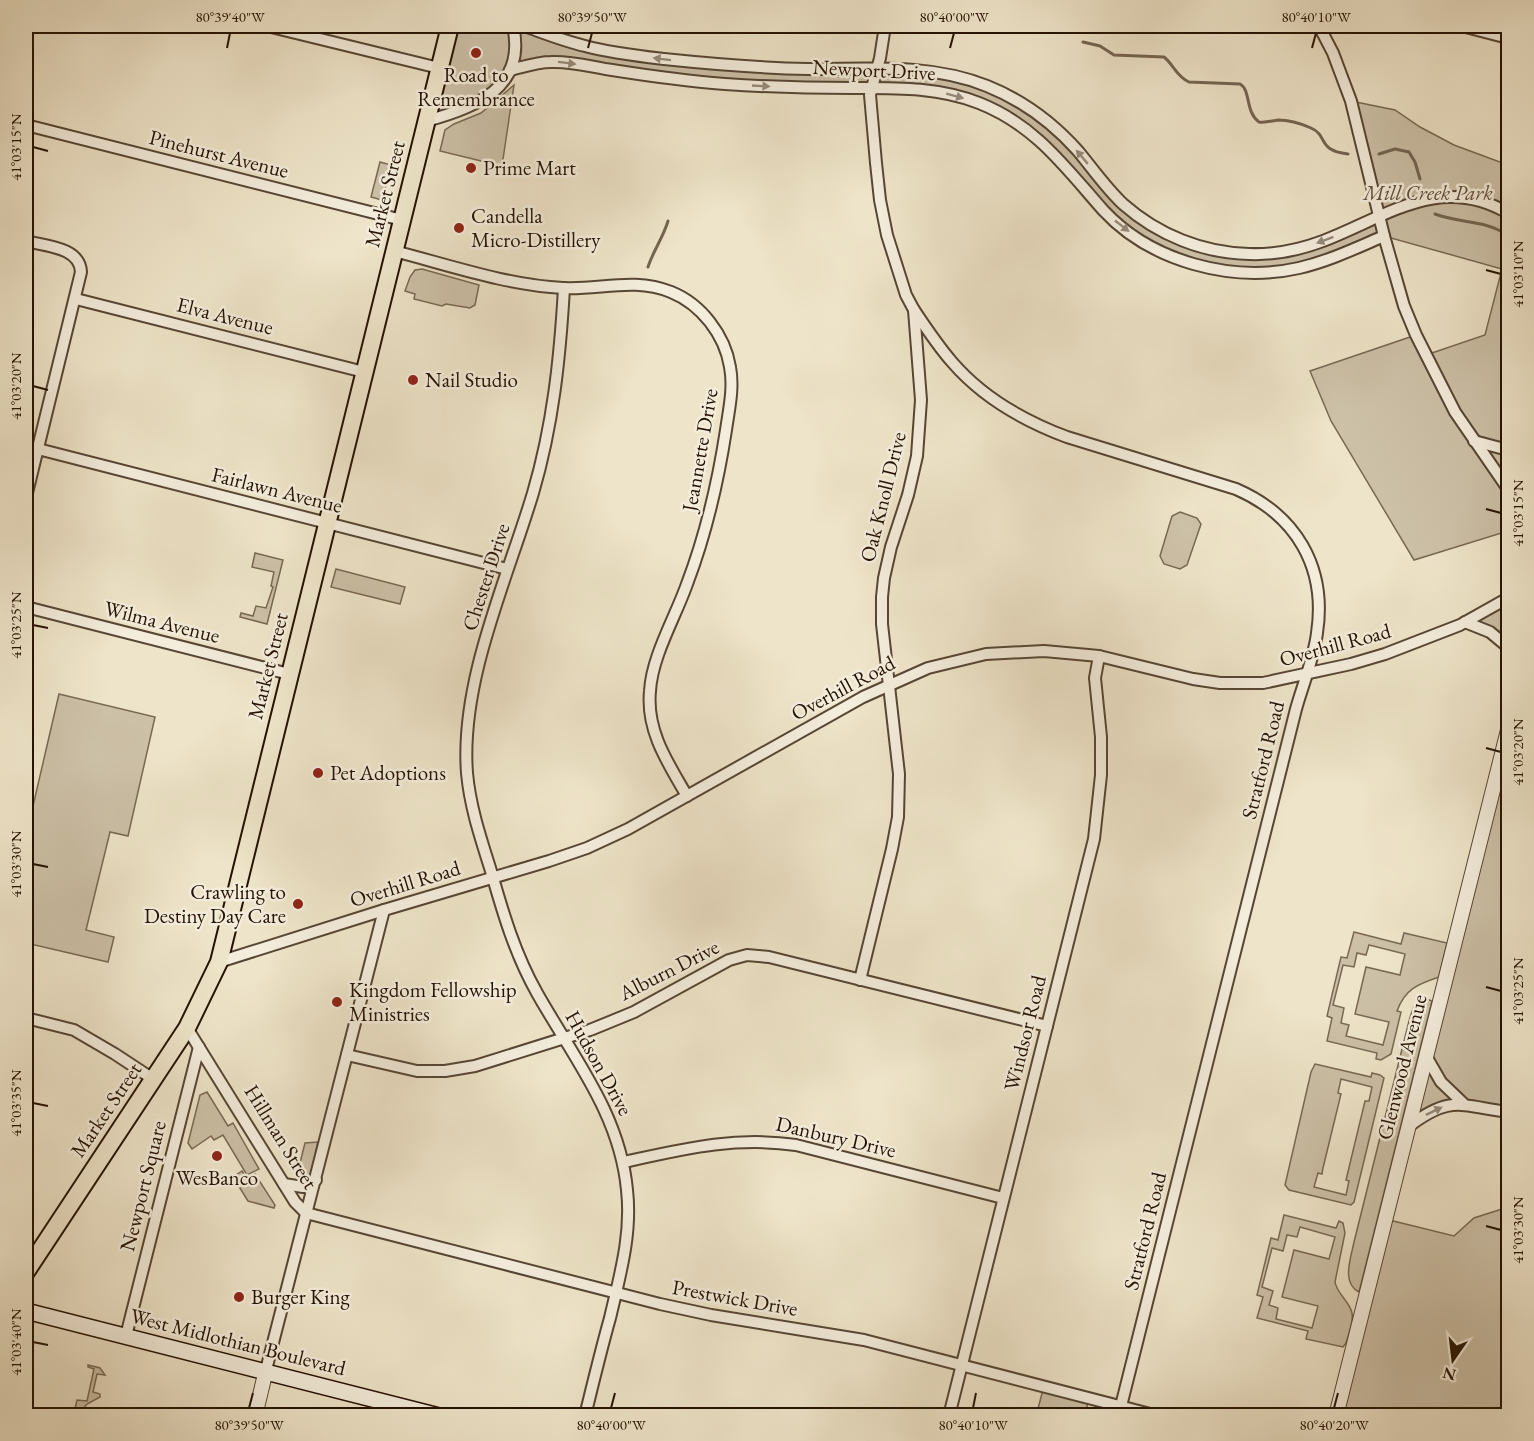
<svg xmlns="http://www.w3.org/2000/svg" width="1534" height="1441" font-family="'EB Garamond',serif">
<style>
.green{fill:#ccc0a7;stroke:#786954;stroke-width:1.5;fill-rule:evenodd}
.lines{fill:none;stroke-linecap:round;stroke-linejoin:round}
.stream{stroke:#746551;stroke-width:3}
.minor-casing{stroke:#564634;stroke-width:14}
.tertiary-casing{stroke:#564634;stroke-width:16}
.secondary-casing{stroke:#241202;stroke-width:18}
.primary-casing{stroke:#241202;stroke-width:20}
.minor{stroke:#f4eddc;stroke-width:10}
.tertiary{stroke:#f4eddc;stroke-width:14}
.secondary{stroke:#f4eddc;stroke-width:15}
.primary{stroke:#eee4c9;stroke-width:16}
.oneway{fill:#968a7a}
.ticks{fill:none;stroke:#241202;stroke-width:2}
.poi-dot{fill:#8f2418;stroke:#f4eddc;stroke-width:2}
.labels{text-anchor:middle;stroke-width:5;stroke-linejoin:round;paint-order:stroke}
.street-label{font-size:21px;fill:#241202;stroke:#f4eddc}
.poi-label{font-size:21px;fill:#241202;stroke:#f4eddc;text-anchor:start}
.park-label{font-size:21px;font-style:italic;fill:#5f4f3c;stroke:#f4eddc}
.neatline{fill:none;stroke:#241202;stroke-width:2}
.ticks-label{font-size:15px;text-anchor:middle;fill:#241202}
</style>
<rect width="100%" height="100%" fill="#eee4c9"/>
<filter id="stains"><feTurbulence type="fractalNoise" baseFrequency=".00333" numOctaves="4"/><feColorMatrix values="0 0 0 0 .2 0 0 0 0 .09 0 0 0 0 .02 0 0 0 .5 -.17"/></filter>
<radialGradient id="worn" r=".72"><stop offset=".6" stop-color="#630" stop-opacity="0"/><stop offset="1" stop-color="#630" stop-opacity=".3"/></radialGradient>
<g class="green">
<path d="M450,26H524L623,54L958,77L1038,115L1122,203L1198,246L1287,251L1378,215L1351,101L1395,110L1420,127L1454,145L1508,165V531L1414,560L1331,421L1310,371L1416,335L1426,355L1485,335L1502,269L1384,236L1300,267L1221,270L1138,238L1027,130L953,95L795,87L572,63L510,70L492,94L427,121Z"/>
<path d="M514,85L502,166L440,151L445,130L454,124L481,113Z"/>
<path d="M380,162L391,165L382,200L371,197Z"/>
<path d="M422,269L479,285L475,305L470,308L446,304L442,306L414,299L415,294L405,291L410,277L415,270Z"/>
<path d="M1180,512L1197,518L1201,524L1187,565L1180,569L1164,564L1160,556L1172,516Z"/>
<path d="M255,553L283,560L267,624L240,617L241,613L253,616L256,606L266,608L273,587L271,586L274,572L252,567Z"/>
<path d="M336,569L405,587L400,604L331,587Z"/>
<path d="M1508,598V647L1465,622Z"/>
<path d="M59,694L155,717L128,836L110,832L86,930L114,937L108,962L26,943V836Z"/>
<path d="M1508,730V1112L1463,1103L1408,1127Z"/>
<path d="M1354,932L1401,944L1404,933L1447,943L1439,977C1418,984 1405,989 1397,1011L1401,1012L1391,1054L1381,1060L1376,1059L1377,1053L1327,1041L1332,1018L1327,1016L1341,957L1347,958ZM1369,945L1405,954L1400,975L1366,967L1355,1014L1389,1022L1383,1045L1346,1036L1349,1025L1341,1023L1344,1008L1333,1005L1343,965L1354,967L1357,953L1366,955Z"/>
<path d="M1424,998L1432,1001L1359,1292C1341,1283 1351,1258 1354,1242L1409,1021C1412,1011 1414,1002 1424,998Z"/>
<path d="M1315,1064L1371,1077L1372,1073L1380,1075L1384,1078L1354,1202L1351,1205L1289,1190L1285,1185L1311,1072ZM1341,1079L1372,1087L1369,1101H1365L1346,1180L1349,1181L1346,1195L1314,1187L1318,1173L1322,1174L1323,1168L1341,1094L1338,1093Z"/>
<path d="M207,1092L228,1126L233,1123L259,1169L247,1175L223,1135L214,1140L211,1136L192,1149L188,1143L200,1095Z"/>
<path d="M318,1142L310,1177L306,1181L295,1183L305,1143Z"/>
<path d="M242,1171L247,1179L255,1174L275,1205L274,1208L248,1201L233,1177Z"/>
<path d="M1508,1207V1415L1336,1416L1385,1219L1454,1236L1474,1218Z"/>
<path d="M1284,1215L1336,1228L1339,1221L1343,1223L1345,1233L1335,1282C1337,1294 1350,1302 1352,1313C1354,1322 1348,1335 1346,1343L1343,1347L1306,1339L1308,1331L1257,1318L1263,1297L1257,1295L1271,1238L1278,1240ZM1300,1227L1335,1237L1329,1259L1294,1250L1282,1297L1318,1306L1312,1328L1276,1319L1278,1308L1269,1305L1273,1291L1262,1287L1272,1248L1283,1251L1287,1235L1297,1237Z"/>
<path d="M88,1365L100,1368L105,1375L97,1374L93,1392L100,1394V1397L87,1404L80,1412L75,1409L77,1400L87,1401L94,1369L88,1367Z"/>
<path d="M1044,1386L1089,1398L1085,1415L1036,1416Z"/>
</g>
<g class="lines">
<g class="stream">
<path d="M1083,42L1100,46L1114,55L1164,57C1174,65 1176,76 1189,82L1240,84C1251,90 1245,112 1259,122C1266,123 1271,121 1278,120C1288,120 1302,124 1311,128C1329,136 1316,150 1348,154"/>
<path d="M1379,154L1395,149L1409,152L1415,162L1420,179"/>
<path d="M1435,214C1460,223 1480,220 1503,232"/>
<path d="M648,267C653,251 663,238 668,221"/>
</g>
<g class="minor-casing">
<g id="minor">
<path d="M267,26L439,68"/>
<path d="M524,26C544,33 564,41 585,46C611,53 638,56 664,59C712,64 760,68 808,69C868,69 930,63 987,86C1022,100 1053,123 1078,151C1093,169 1106,188 1123,204C1158,235 1203,253 1249,254C1274,255 1299,250 1323,241C1386,217 1440,173 1508,213"/>
<path d="M1319,26L1333,53L1351,101L1384,236L1404,306L1416,335L1455,412L1508,489"/>
<path d="M1462,26L1508,38"/>
<path d="M510,70C523,67 537,62 551,62C572,61 592,67 612,70C650,76 687,81 725,84C768,87 810,88 853,88C896,88 938,87 979,103C1035,125 1065,167 1103,210C1151,262 1232,283 1299,268C1329,261 1356,248 1384,236"/>
<path d="M426,121C475,108 527,88 513,26"/>
<path d="M26,125L402,220"/>
<path d="M26,241C45,246 80,247 81,272L26,497"/>
<path d="M394,251C449,265 506,285 563,288C600,290 634,277 671,292C701,304 725,335 730,367C734,388 729,409 726,430C718,482 706,534 687,584C675,618 652,656 650,691C646,731 668,763 687,796"/>
<path d="M564,288C560,358 553,425 533,493C507,580 460,681 467,773C470,807 481,839 491,871C503,913 515,954 537,993C573,1057 620,1114 627,1190C632,1234 620,1275 610,1318C601,1350 593,1383 585,1416"/>
<path d="M76,299L364,372"/>
<path d="M914,310C926,328 938,346 952,362C983,398 1024,421 1067,437L1236,489C1296,515 1327,567 1317,633C1314,658 1303,684 1296,709L1121,1406"/>
<path d="M1474,441L1508,450"/>
<path d="M38,449L507,569"/>
<path d="M26,607L289,674"/>
<path d="M1465,622L1490,632L1508,647"/>
<path d="M219,962L384,910L549,861L587,848L628,829L863,697L928,668L986,654L1044,651L1099,656L1193,679L1220,683H1263L1351,664L1385,654L1460,625L1508,598"/>
<path d="M860,980L892,849L898,817L899,774L882,624V597L884,578L891,547L908,495L917,456L921,400L914,310L906,295L887,235L880,200L876,163L870,95L880,58L885,26"/>
<path d="M26,1018L74,1030L115,1054L153,1079"/>
<path d="M187,1028L295,1202L306,1213"/>
<path d="M347,1055L417,1071H445L475,1066L590,1030L634,1012L729,960L747,955L769,957L1047,1026"/>
<path d="M1426,1056L1441,1082L1463,1103"/>
<path d="M1408,1127C1451,1094 1461,1106 1508,1112"/>
<path d="M624,1162C683,1149 735,1136 796,1145L1003,1198"/>
<path d="M284,1184L303,1187L316,1180"/>
<path d="M306,1213L660,1304L711,1315L864,1340L1158,1416"/>
<path d="M126,1336L199,1047"/>
<path d="M266,1370L384,910"/>
<path d="M949,1416L1094,839L1101,775V737L1095,678L1099,656"/>
</g>
</g>
<g class="tertiary-casing">
<g id="tertiary">
<path d="M255,1416L266,1370"/>
<path d="M1336,1416L1508,730"/>
</g>
</g>
<g class="secondary-casing">
<path id="secondary" d="M26,1311L439,1416"/>
</g>
<g class="primary-casing">
<path id="primary" d="M26,1272L187,1028L219,962L450,26"/>
</g>
<use href="#minor" class="minor"/>
<use href="#tertiary" class="tertiary"/>
<use href="#secondary" class="secondary"/>
<use href="#primary" class="primary"/>
</g>
<defs><path id="oneway-solid" d="M-6-.8H1V-3.2L6.5 0L1 3.2V.8H-6Z" transform="scale(1.5)"/></defs>
<g class="oneway">
<use href="#oneway-solid" transform="translate(662 59) rotate(-173)"/>
<use href="#oneway-solid" transform="translate(567 63) rotate(7)"/>
<use href="#oneway-solid" transform="translate(761 86) rotate(3)"/>
<use href="#oneway-solid" transform="translate(955 96) rotate(15)"/>
<use href="#oneway-solid" transform="translate(1082 157) rotate(-130)"/>
<use href="#oneway-solid" transform="translate(1122 226) rotate(38)"/>
<use href="#oneway-solid" transform="translate(1325 240) rotate(159)"/>
<use href="#oneway-solid" transform="translate(1434 1111) rotate(-26)"/>
</g>
<path class="ticks" d="M227,48L230,33M588,48L592,33M950,48L954,33M1312,48L1316,33M33,147L48,151M1486,270L1501,274M33,386L48,390M1486,509L1501,513M33,625L48,628M1486,748L1501,752M33,864L48,867M1486,987L1501,991M33,1103L48,1106M1486,1226L1501,1230M33,1342L48,1345M249,1408L253,1393M611,1408L615,1393M973,1408L976,1393M1334,1408L1338,1393"/>
<g class="poi-dot">
<circle cx="476" cy="53" r="6"/>
<circle cx="471" cy="168" r="6"/>
<circle cx="459" cy="228" r="6"/>
<circle cx="413" cy="380" r="6"/>
<circle cx="318" cy="773" r="6"/>
<circle cx="298" cy="904" r="6"/>
<circle cx="337" cy="1002" r="6"/>
<circle cx="217" cy="1156" r="6"/>
<circle cx="239" cy="1297" r="6"/>
</g>
<g class="labels">
<g class="street-label">
<text transform="translate(874 70) rotate(3)" y="7">Newport Drive</text>
<text transform="translate(219 154) rotate(14)" y="7">Pinehurst Avenue</text>
<text transform="translate(385 194) rotate(-76)" y="7">Market Street</text>
<text transform="translate(225 316) rotate(14)" y="7">Elva Avenue</text>
<text transform="translate(700 450) rotate(-80)" y="7">Jeannette Drive</text>
<text transform="translate(277 490) rotate(14)" y="7">Fairlawn Avenue</text>
<text transform="translate(883 497) rotate(-76)" y="7">Oak Knoll Drive</text>
<text transform="translate(486 577) rotate(-72)" y="7">Chester Drive</text>
<text transform="translate(162 622) rotate(14)" y="7">Wilma Avenue</text>
<text transform="translate(1335 645) rotate(-15)" y="7">Overhill Road</text>
<text transform="translate(268 666) rotate(-76)" y="7">Market Street</text>
<text transform="translate(843 688) rotate(-28)" y="7">Overhill Road</text>
<text transform="translate(1263 760) rotate(-76)" y="7">Stratford Road</text>
<text transform="translate(405 884) rotate(-17)" y="7">Overhill Road</text>
<text transform="translate(669 970) rotate(-27)" y="7">Alburn Drive</text>
<text transform="translate(1025 1033) rotate(-76)" y="7">Windsor Road</text>
<text transform="translate(599 1063) rotate(61)" y="7">Hudson Drive</text>
<text transform="translate(1402 1067) rotate(-76)" y="7">Glenwood Avenue</text>
<text transform="translate(106 1110) rotate(-56)" y="7">Market Street</text>
<text transform="translate(281 1137) rotate(58)" y="7">Hillman Street</text>
<text transform="translate(836 1137) rotate(13)" y="7">Danbury Drive</text>
<text transform="translate(143 1186) rotate(-76)" y="7">Newport Square</text>
<text transform="translate(1145 1231) rotate(-76)" y="7">Stratford Road</text>
<text transform="translate(735 1298) rotate(10)" y="7">Prestwick Drive</text>
<text transform="translate(238 1342) rotate(14)" y="7">West Midlothian Boulevard</text>
</g>
<g class="poi-label">
<text x="476" y="82" text-anchor="middle">Road to<tspan x="476" dy="24">Remembrance</tspan></text>
<text x="483" y="175">Prime Mart</text>
<text x="471" y="223">Candella<tspan x="471" dy="24">Micro-Distillery</tspan></text>
<text x="425" y="387">Nail Studio</text>
<text x="330" y="780">Pet Adoptions</text>
<text x="286" y="899" text-anchor="end">Crawling to<tspan x="286" dy="24">Destiny Day Care</tspan></text>
<text x="349" y="997">Kingdom Fellowship<tspan x="349" dy="24">Ministries</tspan></text>
<text x="217" y="1185" text-anchor="middle">WesBanco</text>
<text x="251" y="1304">Burger King</text>
</g>
<g class="park-label">
<text x="1428" y="200">Mill Creek Park</text>
</g>
</g>
<rect width="1534" height="1441" fill="none" stroke="#eee4c9" stroke-width="66"/>
<g transform="translate(1453 1360) rotate(194)" stroke="#f4eddc" stroke-width="4.5" paint-order="stroke">
<path d="M0-4.5L10 22L0 15L-10 22Z" fill="#241202"/>
<text y="-9" font-size="16" font-weight="bold" text-anchor="middle" fill="#241202">N</text>
</g>
<rect x="33" y="33" width="1468" height="1375" class="neatline"/>
<g class="ticks-label">
<text x="230" y="22">80°39'40"W</text>
<text x="592" y="22">80°39'50"W</text>
<text x="954" y="22">80°40'00"W</text>
<text x="1316" y="22">80°40'10"W</text>
<text transform="translate(16 147) rotate(-90)" y="5">41°03'15"N</text>
<text transform="translate(1518 274) rotate(-90)" y="5">41°03'10"N</text>
<text transform="translate(16 386) rotate(-90)" y="5">41°03'20"N</text>
<text transform="translate(1518 513) rotate(-90)" y="5">41°03'15"N</text>
<text transform="translate(16 625) rotate(-90)" y="5">41°03'25"N</text>
<text transform="translate(1518 752) rotate(-90)" y="5">41°03'20"N</text>
<text transform="translate(16 864) rotate(-90)" y="5">41°03'30"N</text>
<text transform="translate(1518 991) rotate(-90)" y="5">41°03'25"N</text>
<text transform="translate(16 1103) rotate(-90)" y="5">41°03'35"N</text>
<text transform="translate(1518 1230) rotate(-90)" y="5">41°03'30"N</text>
<text transform="translate(16 1342) rotate(-90)" y="5">41°03'40"N</text>
<text x="249" y="1430">80°39'50"W</text>
<text x="611" y="1430">80°40'00"W</text>
<text x="973" y="1430">80°40'10"W</text>
<text x="1334" y="1430">80°40'20"W</text>
</g>
<rect width="100%" height="100%" filter="url(#stains)"/>
<rect width="100%" height="100%" fill="url(#worn)"/>
</svg>
